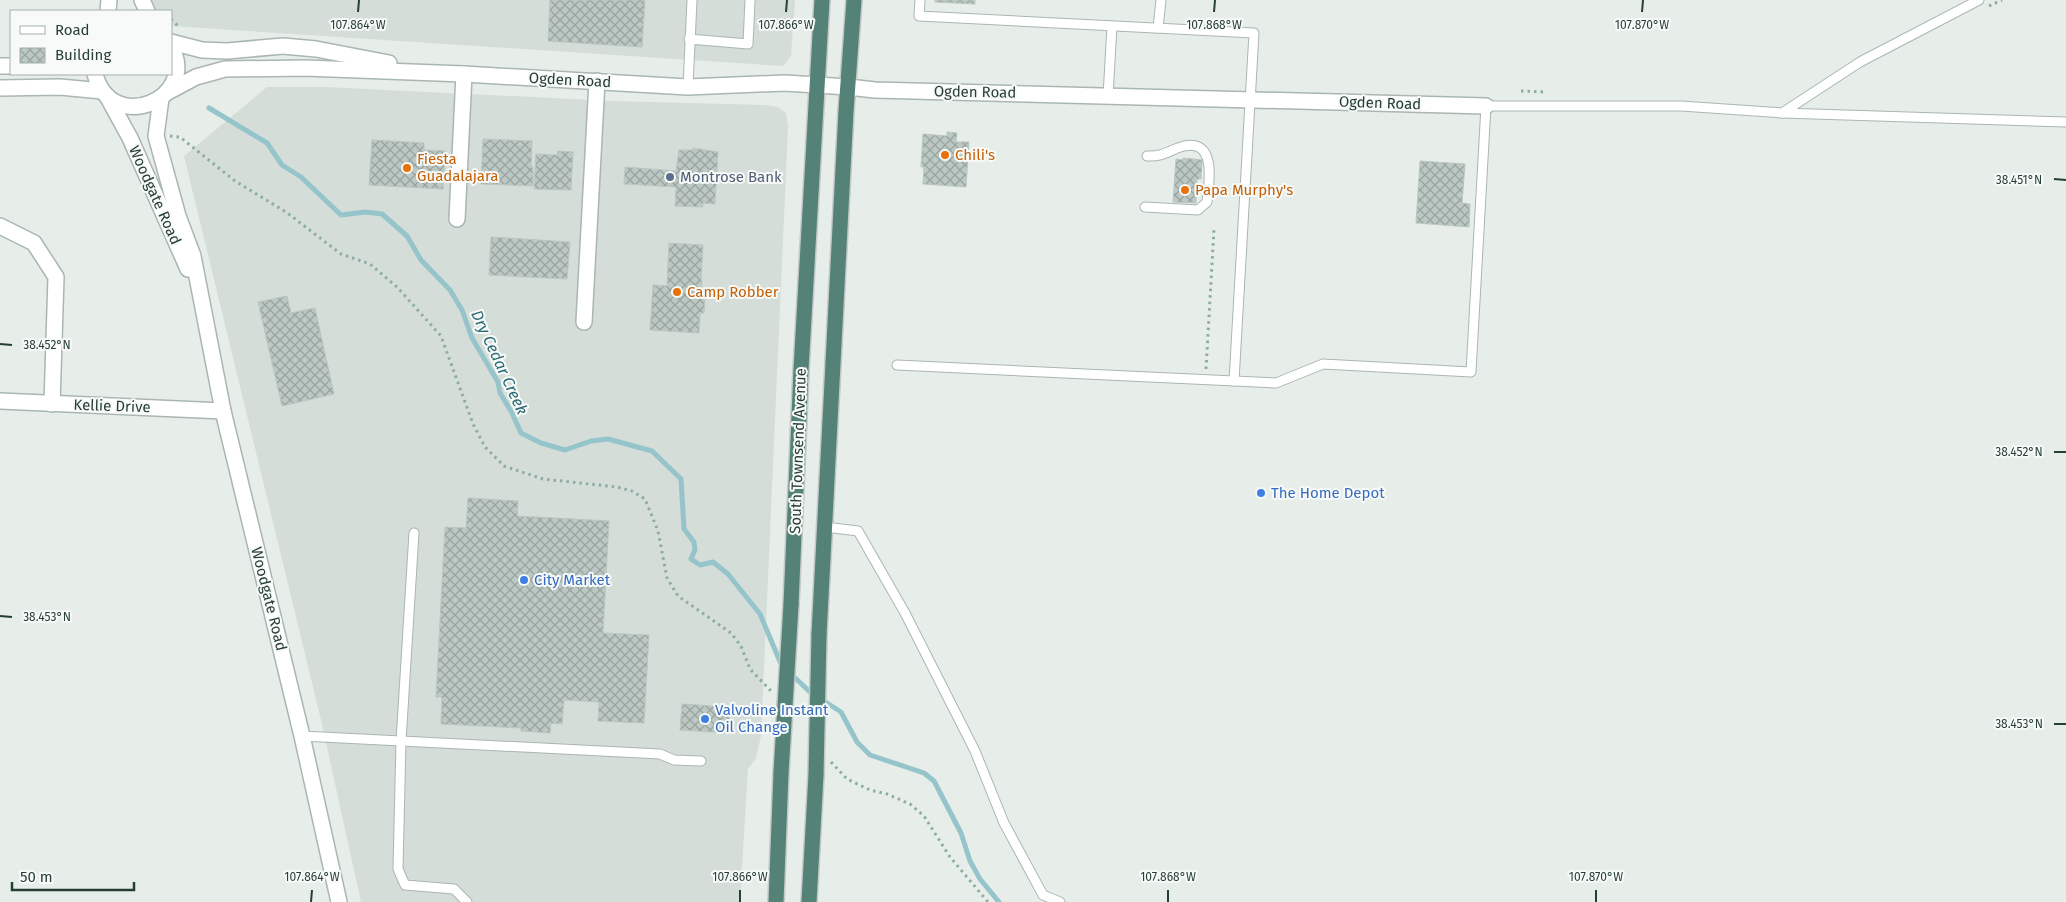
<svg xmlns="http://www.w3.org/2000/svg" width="2066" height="902" font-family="'Fira Sans',sans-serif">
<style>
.built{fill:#d5ddd9}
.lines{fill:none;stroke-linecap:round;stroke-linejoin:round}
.stream{stroke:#96c4cb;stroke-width:5}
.building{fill:url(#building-cross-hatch);stroke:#bac7c1}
.service-casing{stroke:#aab6b1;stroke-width:11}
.minor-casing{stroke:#aab6b1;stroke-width:18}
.tertiary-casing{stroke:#aab6b1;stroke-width:18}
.trunk-casing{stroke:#c3c9c7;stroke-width:18}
.path{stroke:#8bada2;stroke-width:3;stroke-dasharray:2.5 4;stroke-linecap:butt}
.service{stroke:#fff;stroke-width:9}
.minor{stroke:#fff;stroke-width:15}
.tertiary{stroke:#fff;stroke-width:15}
.trunk{stroke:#548276;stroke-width:15}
.trunk-bridge-casing{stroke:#c3c9c7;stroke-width:18;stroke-linecap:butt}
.trunk-bridge{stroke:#548276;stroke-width:15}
.ticks{fill:none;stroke:#273e37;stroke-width:2}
.food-dot{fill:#e8710a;stroke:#f7faf8;stroke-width:2}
.service-dot{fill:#5c6f8a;stroke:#f7faf8;stroke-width:2}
.shop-dot{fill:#3f7fe0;stroke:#f7faf8;stroke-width:2}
.labels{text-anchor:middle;stroke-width:4;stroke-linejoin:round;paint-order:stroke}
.street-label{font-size:15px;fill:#273e37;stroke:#f7faf8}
.food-label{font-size:15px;fill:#c56008;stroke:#f7faf8;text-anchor:start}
.service-label{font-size:15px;fill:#4e5e75;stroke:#f7faf8;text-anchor:start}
.shop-label{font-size:15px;fill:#366cbe;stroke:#f7faf8;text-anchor:start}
.water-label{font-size:16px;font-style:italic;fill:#286973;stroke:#f7faf8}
.ticks-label{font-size:12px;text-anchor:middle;fill:#273e37;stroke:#f7faf8;stroke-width:4;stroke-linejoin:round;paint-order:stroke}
</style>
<defs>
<pattern id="building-cross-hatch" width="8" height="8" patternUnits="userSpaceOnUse" patternTransform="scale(1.25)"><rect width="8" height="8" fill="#bcc8c3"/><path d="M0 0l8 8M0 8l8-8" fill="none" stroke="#99a49f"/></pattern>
</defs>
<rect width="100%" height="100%" fill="#e7eeea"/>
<g class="built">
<path d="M139,0H795L791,56L783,66L171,26V11H142Z"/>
<path d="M267,87H325L614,101L764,105L778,107L786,113L788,127L761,736L756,758L748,769L740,902H361L321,720L184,156Z"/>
</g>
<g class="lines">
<g class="stream">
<path d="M209,108L267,143L282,165L301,177L341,215L365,212L382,214L407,236L421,260L450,290L462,310L472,338L498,382L500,393L512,413L521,433L541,443L565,450L591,441L608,439L652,451L681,479L684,529L694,542L695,550L691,559L700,565L713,562L728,574L760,614L781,664L784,667"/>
<path d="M790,673L810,692L841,712L857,742L870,755L924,773L934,781L961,833L970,861L980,879L999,902"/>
</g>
</g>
<g class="building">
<path d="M550,0H645L642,47L548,41Z"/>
<path d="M935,0H975V4L935,2Z"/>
<path d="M947,132L957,133L956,142H969L966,187L923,184L924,167H921L923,134L947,136Z"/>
<path d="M483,139L532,141L531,167H533V186L481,184Z"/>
<path d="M372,140L424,143V150L445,151L443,189L369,185Z"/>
<path d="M693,148L718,152L715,204L703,203V207L675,206L676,187L624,184L625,167L676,171L679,150H693Z"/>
<path d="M558,151L573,152L571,190L534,189L536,154L557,155Z"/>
<path d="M1183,158L1202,160L1201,179H1197L1196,203L1173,202L1176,159L1183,160Z"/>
<path d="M1420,161L1465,164L1462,203L1470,204L1469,227L1416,223Z"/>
<path d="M491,237L570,242L567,279L489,275Z"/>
<path d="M669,243L703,245L701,281H702L701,298H705L704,313H700L699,333L650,330L653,285L667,286Z"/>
<path d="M287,296L291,313L315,308L334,394L282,406L258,302Z"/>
<path d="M468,498L518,501L517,516L609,521L603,633L649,635L644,723L598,721L599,702L564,700L562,724L551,723L550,733L521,731V728L441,724L442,697H436L445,527L466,528Z"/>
<path d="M682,704L730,707L728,733L680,730Z"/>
</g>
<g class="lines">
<g class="service-casing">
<g id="service">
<path d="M920,0L919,16L1254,33L1234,381"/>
<path d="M1158,28L1161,0"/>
<path d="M689,39L748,44L750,0"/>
<path d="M688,87L692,0"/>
<path d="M1108,96L1112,26"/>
<path d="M1782,113L1860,62L1979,0"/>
<path d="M1145,207L1198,210L1207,202C1209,183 1217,139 1184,146C1169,150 1164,157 1147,156"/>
<path d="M897,365L1276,383L1323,364L1471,372L1486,106H1681L1782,113L2066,122"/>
<path d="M825,527L858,531L905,613L975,751L1004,823L1043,895L1060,902"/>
<path d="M414,533L401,741L398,869L405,885L454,889L467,902"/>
<path d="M302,736L660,754L674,760L701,761"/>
</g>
</g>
<g class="minor-casing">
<g id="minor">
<path d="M0,66H11"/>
<path d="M848,87L875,90L1486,106"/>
<path d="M0,88L60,87L102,91"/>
<path d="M457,219L464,74"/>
<path d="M0,226L34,243L56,277L52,404"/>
<path d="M584,322L597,81"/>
<path d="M0,401L223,411"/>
</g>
</g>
<g class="tertiary-casing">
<g id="tertiary">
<path d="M142,0L147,11"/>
<path d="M108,11L109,0"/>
<path d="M171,42L202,50L227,51L283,46L316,49L389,63"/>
<path d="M95,74C111,136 200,99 171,47"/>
<path d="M166,93L196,77L225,69L305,68L464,74L688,87L785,83L848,87"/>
<path d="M107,96L130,138L188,269"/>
<path d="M161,98L156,136L178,216L193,256L223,411L302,736L339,902"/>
</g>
</g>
<g class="trunk-casing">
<g id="trunk">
<path d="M791,605L801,370L822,0"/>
<path d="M819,635L846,111L854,0"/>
<path d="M776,902L781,773"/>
<path d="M809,902L816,775"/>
</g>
</g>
<g class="path">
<path d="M1989,6L2002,0"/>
<path d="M171,19L180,28"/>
<path d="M1521,91L1545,92"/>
<path d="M170,136L180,137L235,181L286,212L341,254L370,264L397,287L441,336L473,424L485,447L504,466L543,479L617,487L632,491L645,499L658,531L667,578L678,596L731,633L741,646L750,669L771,691"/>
<path d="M1206,369L1214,229"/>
<path d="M831,762L847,779L870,790L887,794L910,804L924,816L950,857L988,902"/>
</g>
<use href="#service" class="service"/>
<use href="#minor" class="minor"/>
<use href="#tertiary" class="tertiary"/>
<use href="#trunk" class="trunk"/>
<g class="trunk-bridge-casing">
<g id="trunk-bridge">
<path d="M781,773L791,605"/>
<path d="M816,775L819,635"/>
</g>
</g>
<use href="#trunk-bridge" class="trunk-bridge"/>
</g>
<path class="ticks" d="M358,12L359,0M786,12L787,0M1214,12L1215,0M1642,12L1643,0M2054,179L2066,180M0,344L12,345M2054,452H2066M0,616L12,617M2054,724H2066M311,902L312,890M740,902V890M1168,902V890M1596,902V890"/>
<g class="food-dot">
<circle cx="945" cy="155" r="5"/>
<circle cx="407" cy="168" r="5"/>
<circle cx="1185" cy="190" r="5"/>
<circle cx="677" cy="292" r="5"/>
</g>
<circle class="service-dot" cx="670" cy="177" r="5"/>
<g class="shop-dot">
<circle cx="1261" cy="493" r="5"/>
<circle cx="524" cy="580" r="5"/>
<circle cx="705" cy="719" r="5"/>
</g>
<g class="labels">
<g class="street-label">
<text transform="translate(570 80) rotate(3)" y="5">Ogden Road</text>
<text transform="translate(975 92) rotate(1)" y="5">Ogden Road</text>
<text transform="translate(1380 103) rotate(2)" y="5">Ogden Road</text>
<text transform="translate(155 195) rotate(66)" y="5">Woodgate Road</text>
<text transform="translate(112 406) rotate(2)" y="5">Kellie Drive</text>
<text transform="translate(798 451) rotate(-88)" y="5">South Townsend Avenue</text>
<text transform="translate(269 599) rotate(76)" y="5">Woodgate Road</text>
</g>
<g class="food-label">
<text x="955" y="160">Chili's</text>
<text x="417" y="164">Fiesta<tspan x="417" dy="17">Guadalajara</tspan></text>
<text x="1195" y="195">Papa Murphy's</text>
<text x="687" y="297">Camp Robber</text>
</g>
<g class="service-label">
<text x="680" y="182">Montrose Bank</text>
</g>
<g class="shop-label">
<text x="1271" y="498">The Home Depot</text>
<text x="534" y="585">City Market</text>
<text x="715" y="715">Valvoline Instant<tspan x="715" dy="17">Oil Change</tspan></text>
</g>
<g class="water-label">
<text transform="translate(500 362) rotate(65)" y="6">Dry Cedar Creek</text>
</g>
</g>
<g class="ticks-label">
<text x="358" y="29">107.864°W</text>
<text x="786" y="29">107.866°W</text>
<text x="1214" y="29">107.868°W</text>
<text x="1642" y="29">107.870°W</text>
<text x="2019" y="184">38.451°N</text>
<text x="47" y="349">38.452°N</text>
<text x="2019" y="456">38.452°N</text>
<text x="47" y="621">38.453°N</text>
<text x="2019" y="728">38.453°N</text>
<text x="312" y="881">107.864°W</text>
<text x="740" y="881">107.866°W</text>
<text x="1168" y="881">107.868°W</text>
<text x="1596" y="881">107.870°W</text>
</g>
<rect x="10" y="10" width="162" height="65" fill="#f7faf8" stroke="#a4afab"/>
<rect x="20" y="26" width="25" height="8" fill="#ffffff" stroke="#a4afab"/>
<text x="55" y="35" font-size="15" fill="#273e37">Road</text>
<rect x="20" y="48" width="25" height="15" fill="url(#building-cross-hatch)" stroke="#a4afab"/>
<text x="55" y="60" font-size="15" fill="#273e37">Building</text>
<path d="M12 882v8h122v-8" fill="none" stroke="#273e37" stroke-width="2.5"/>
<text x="20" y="882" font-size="15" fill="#273e37" stroke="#f7faf8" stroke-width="4" paint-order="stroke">50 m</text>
</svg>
